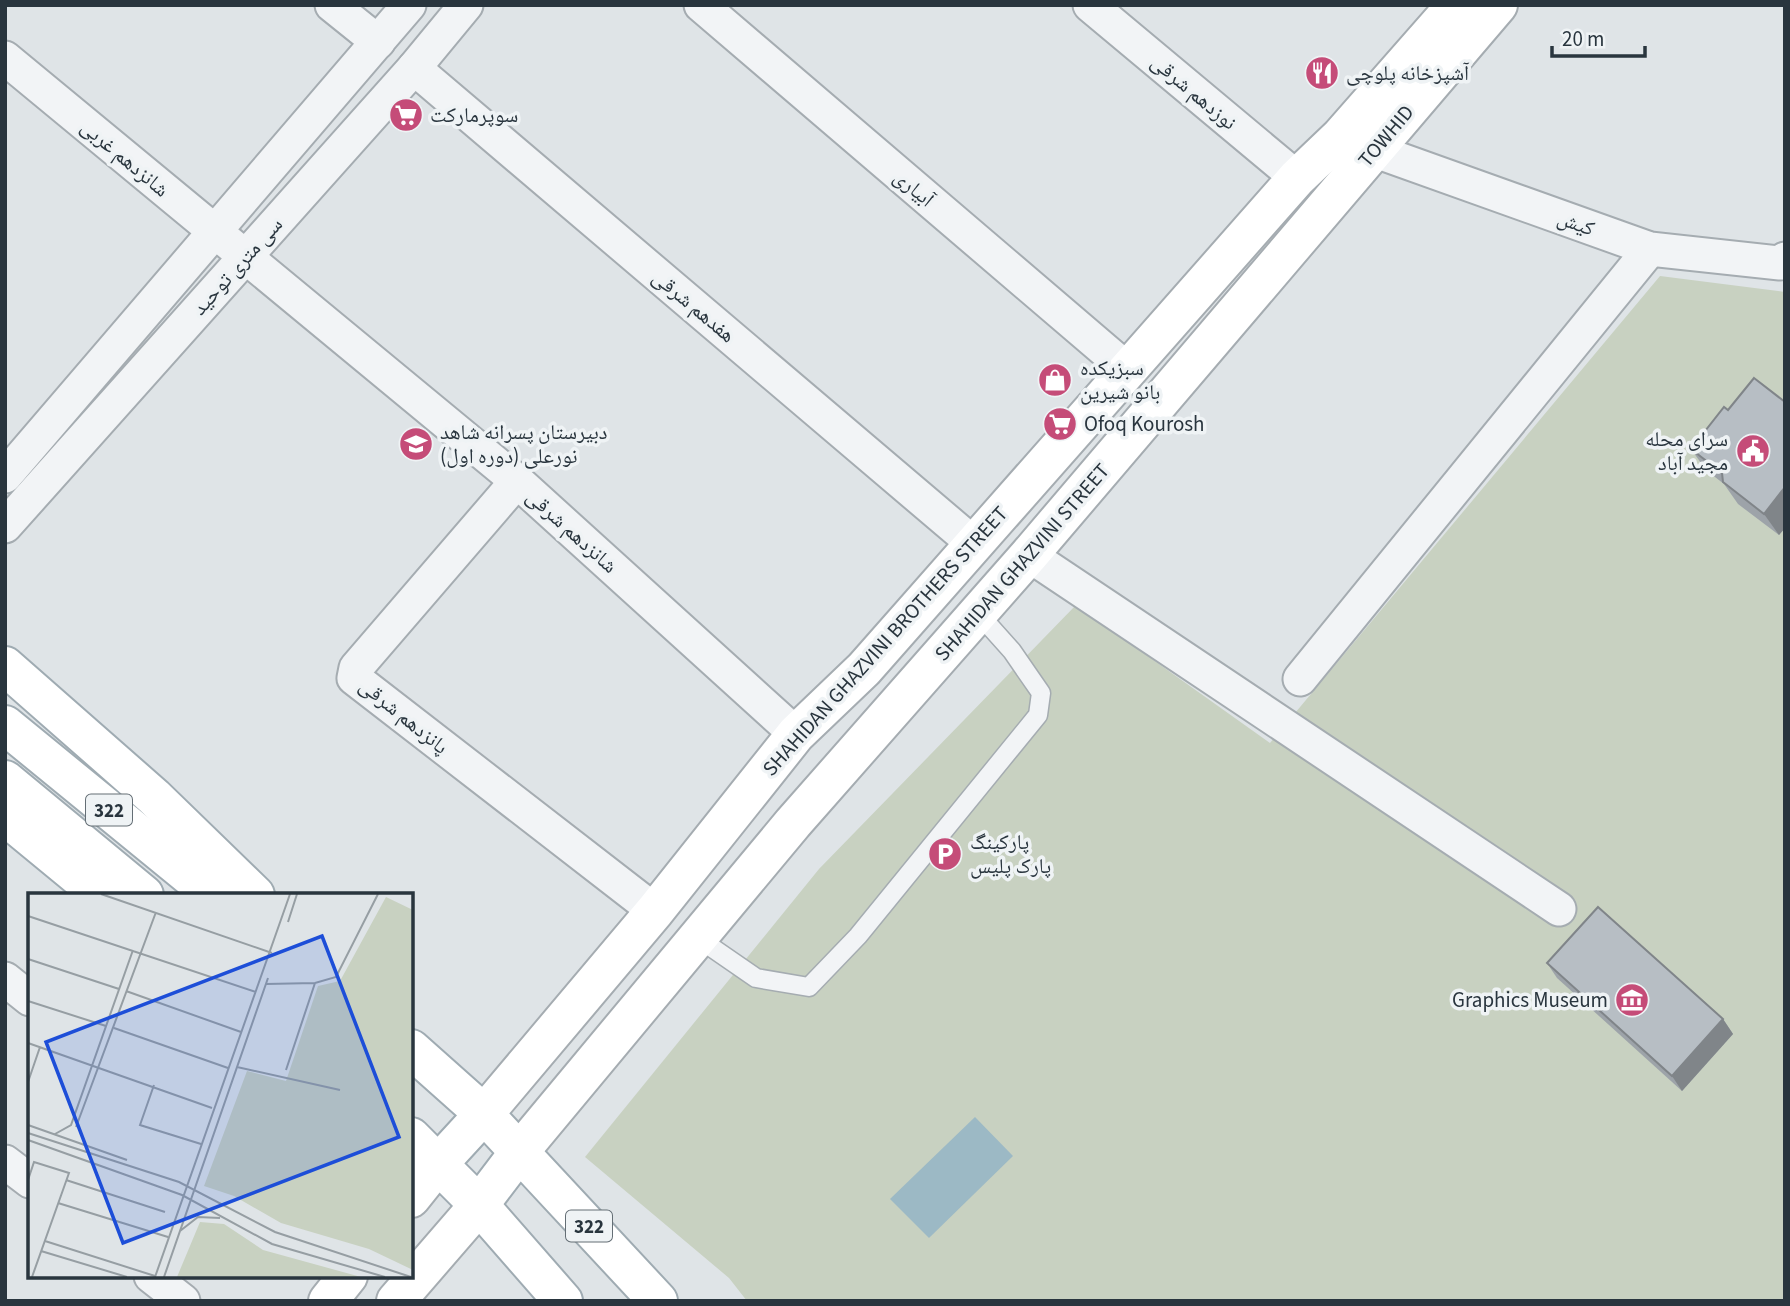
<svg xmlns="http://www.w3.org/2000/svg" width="1790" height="1306" font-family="'Source Sans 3','Noto Naskh Arabic',sans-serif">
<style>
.green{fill:#c8d1c1}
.water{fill:#9cb9c5}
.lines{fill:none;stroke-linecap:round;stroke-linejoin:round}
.lane-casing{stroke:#a5acb1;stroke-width:21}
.street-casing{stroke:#a5acb1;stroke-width:37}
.secondary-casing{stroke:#a5acb1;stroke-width:42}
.primary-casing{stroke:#9fabb2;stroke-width:42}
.lane{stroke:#f2f4f6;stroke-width:18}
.street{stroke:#f2f4f6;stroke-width:33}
.secondary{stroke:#fff;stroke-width:38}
.primary{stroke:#fff;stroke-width:38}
.wall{fill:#9da3a9}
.shaded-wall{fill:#808589}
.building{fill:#b7bec4;stroke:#808589;stroke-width:2}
.labels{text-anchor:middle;stroke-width:7;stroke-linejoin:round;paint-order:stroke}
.shield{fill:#eff3f5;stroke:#646e75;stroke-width:2}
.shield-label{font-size:19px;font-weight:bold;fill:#29353e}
.poi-label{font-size:21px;fill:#29353e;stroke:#eff3f5;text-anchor:start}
.street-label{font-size:21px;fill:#29353e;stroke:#eff3f5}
.inset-road{fill:none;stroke:#969ea3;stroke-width:2}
.view{fill:#1d4ed8;fill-opacity:0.15;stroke:#1d4ed8;stroke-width:3.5}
.inset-edge{fill:none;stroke:#29353e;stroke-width:3.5}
</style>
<rect width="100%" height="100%" fill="#dfe4e7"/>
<path class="green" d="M1660,276L1785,292V1301H747L729,1278L585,1157L819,869L1076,605L1270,743Z"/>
<path class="water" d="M975,1117L1013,1156L929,1238L890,1199Z"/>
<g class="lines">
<g class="lane-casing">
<path id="lane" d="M698,938L756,978L809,987L858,936L1038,715L1041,693L1012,651L978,613"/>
</g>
<g class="street-casing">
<g id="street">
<path d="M332,5L378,42"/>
<path d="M701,5L1128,370"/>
<path d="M1090,5L1297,178"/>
<path d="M5,58L517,481L796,734"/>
<path d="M414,68L974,544"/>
<path d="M1373,150L1650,249L1780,263L1785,259"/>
<path d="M5,476L409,5"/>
<path d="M517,481L356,668L354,678L655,911"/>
<path d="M5,526L414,68L466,5"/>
<path d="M1029,555L1559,909"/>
<path d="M1300,679L1650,249"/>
<path d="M5,979L30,999"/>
<path d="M5,1162L30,1181"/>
<path d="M151,1276L183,1301"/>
</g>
</g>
<g class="secondary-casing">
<g id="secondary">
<path d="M484,1114L655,911L796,734L864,669L1297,178L1340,137L1456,5"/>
<path d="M520,1151L793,823L1029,555L1498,5"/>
<path d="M411,1198L439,1163"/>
<path d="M328,1301L348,1276"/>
<path d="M396,1301L479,1205"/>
</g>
</g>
<g class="primary-casing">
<g id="primary">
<path d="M5,666L154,797L255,895"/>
<path d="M5,725L213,895"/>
<path d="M5,780L144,895"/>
<path d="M5,816L101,895"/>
<path d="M411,1049L484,1114L658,1301"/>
<path d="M411,1137L479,1205L563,1301"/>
<path d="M439,1163L484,1114"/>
<path d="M479,1205L520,1151"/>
</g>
</g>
<use href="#lane" class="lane"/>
<use href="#street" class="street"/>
<use href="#secondary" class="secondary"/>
<use href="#primary" class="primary"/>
</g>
<g class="wall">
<path d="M1785,402V528L1779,535L1738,504L1724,484L1706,470L1691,449L1728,410Z"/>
<path d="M1547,963L1723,1019L1733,1034L1682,1091L1557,978Z"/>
</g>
<g class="shaded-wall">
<path d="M1785,487V528L1779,535L1764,514Z"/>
<path d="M1723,1019L1733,1034L1682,1091L1672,1076Z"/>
</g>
<g class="building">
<path d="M1754,378L1785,402V487L1764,514L1723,482L1722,473L1691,449L1724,407L1728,410Z"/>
<path d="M1598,907L1723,1019L1672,1076L1547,963Z"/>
</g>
<defs>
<g id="restaurant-disc" transform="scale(1.75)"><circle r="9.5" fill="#c54c78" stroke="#eff3f5"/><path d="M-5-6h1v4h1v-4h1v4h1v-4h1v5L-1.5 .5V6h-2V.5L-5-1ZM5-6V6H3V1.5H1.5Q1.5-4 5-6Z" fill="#fff"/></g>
<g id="supermarket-disc" transform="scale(1.75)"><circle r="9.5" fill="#c54c78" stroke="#eff3f5"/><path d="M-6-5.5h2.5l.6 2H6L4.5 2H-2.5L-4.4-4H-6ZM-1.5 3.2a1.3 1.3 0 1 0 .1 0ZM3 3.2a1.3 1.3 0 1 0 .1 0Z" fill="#fff"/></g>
<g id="shop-disc" transform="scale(1.75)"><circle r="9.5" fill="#c54c78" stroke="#eff3f5"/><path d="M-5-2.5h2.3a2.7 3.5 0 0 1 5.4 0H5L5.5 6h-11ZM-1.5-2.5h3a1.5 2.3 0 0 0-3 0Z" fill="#fff"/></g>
<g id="school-disc" transform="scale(1.75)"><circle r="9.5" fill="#c54c78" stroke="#eff3f5"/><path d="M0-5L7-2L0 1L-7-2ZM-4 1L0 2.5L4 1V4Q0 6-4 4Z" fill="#fff"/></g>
<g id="civic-disc" transform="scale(1.75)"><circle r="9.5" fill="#c54c78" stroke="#eff3f5"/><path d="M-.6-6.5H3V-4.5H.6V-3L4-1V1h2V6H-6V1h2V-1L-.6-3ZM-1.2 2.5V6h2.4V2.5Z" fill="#fff"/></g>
<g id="parking-disc" transform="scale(1.75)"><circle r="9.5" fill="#c54c78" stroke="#eff3f5"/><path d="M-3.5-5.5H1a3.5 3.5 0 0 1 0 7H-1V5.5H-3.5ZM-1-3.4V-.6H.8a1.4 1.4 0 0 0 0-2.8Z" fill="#fff"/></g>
<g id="museum-disc" transform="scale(1.75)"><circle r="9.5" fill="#c54c78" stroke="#eff3f5"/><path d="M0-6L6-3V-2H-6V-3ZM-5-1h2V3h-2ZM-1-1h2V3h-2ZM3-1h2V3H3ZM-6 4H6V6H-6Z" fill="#fff"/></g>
</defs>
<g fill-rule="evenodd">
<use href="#restaurant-disc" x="1322" y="73"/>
<use href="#supermarket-disc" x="406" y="115"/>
<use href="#shop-disc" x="1055" y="380"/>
<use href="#supermarket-disc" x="1060" y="424"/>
<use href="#school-disc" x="416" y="444"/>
<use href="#civic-disc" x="1753" y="451"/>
<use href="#parking-disc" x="945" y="854"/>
<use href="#museum-disc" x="1632" y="1000"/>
</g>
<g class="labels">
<g class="shield">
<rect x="86" y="794.5" width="46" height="31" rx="5"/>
<rect x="566" y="1210.5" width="46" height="31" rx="5"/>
</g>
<g class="shield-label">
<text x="109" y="817">322</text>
<text x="589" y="1233">322</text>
</g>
<g class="poi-label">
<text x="1346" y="80">آشپزخانه پلوچی</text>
<text x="430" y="122">سوپرمارکت</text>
<text x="1080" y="375">سبزیکده<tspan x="1080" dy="24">بانو شیرین</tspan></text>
<text x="1084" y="431">Ofoq Kourosh</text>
<text x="440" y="439">دبیرستان پسرانه شاهد<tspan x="440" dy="24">نورعلی (دوره اول)</tspan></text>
<text x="1728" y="446" text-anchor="end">سرای محله<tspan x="1728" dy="24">مجید آباد</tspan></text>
<text x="970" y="849">پارکینگ<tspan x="970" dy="24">پارک پلیس</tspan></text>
<text x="1608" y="1007" text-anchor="end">Graphics Museum</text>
</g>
<g class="street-label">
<text transform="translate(1194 92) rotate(40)" y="7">نوزدهم شرقی</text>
<text transform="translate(1386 136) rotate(-50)" y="7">TOWHID</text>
<text transform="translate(125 158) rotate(40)" y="7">شانزدهم غربی</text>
<text transform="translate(914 188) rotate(40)" y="7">آبیاری</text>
<text transform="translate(1576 223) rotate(20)" y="7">کیش</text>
<text transform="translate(237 266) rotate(-48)" y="7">سی متری توحید</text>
<text transform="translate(694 306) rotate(40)" y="7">هفدهم شرقی</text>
<text transform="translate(572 531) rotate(42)" y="7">شانزدهم شرقی</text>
<text transform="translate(1022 562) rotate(-49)" y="7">SHAHIDAN GHAZVINI STREET</text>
<text transform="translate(885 641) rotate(-48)" y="7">SHAHIDAN GHAZVINI BROTHERS STREET</text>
<text transform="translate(404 716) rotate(39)" y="7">پانزدهم شرقی</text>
</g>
</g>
<g transform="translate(28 893)">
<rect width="385" height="385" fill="#dfe4e7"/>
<path d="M358,4L385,17V377L341,356L253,330L206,303L176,293L219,178L258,188L290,93L312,88ZM172,329L196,331L235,357L333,384H149Z" fill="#c8d1c1"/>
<path class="inset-road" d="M73,1L244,60M0,23L228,99M260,29L269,1M0,66L91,96M238,91L287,90L308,84L350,1M98,98L213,139M0,108L78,133M86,135L200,175M0,150L184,215M209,174L312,197M258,177L287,90M0,189L12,154M126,192L112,232L173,251M0,232L99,267M48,234L128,19M0,240L151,289L247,339L383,384M27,241L43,232L105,57M0,247L154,302L244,351L357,384M0,287L6,269L41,280L4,384M38,287L137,319M30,310L140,344M152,338L170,324L192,325M17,348L127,383M13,358L99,384M127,384L262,1M136,384L240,85"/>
<path class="view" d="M294,43L371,244L95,350L18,149Z"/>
<rect width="385" height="385" class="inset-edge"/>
</g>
<rect width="1790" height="1306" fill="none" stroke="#29353e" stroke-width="14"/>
<path d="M1552 46v10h93v-10" fill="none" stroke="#29353e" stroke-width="3.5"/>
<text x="1562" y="46" font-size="21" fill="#29353e" stroke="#eff3f5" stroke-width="5" paint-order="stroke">20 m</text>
</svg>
